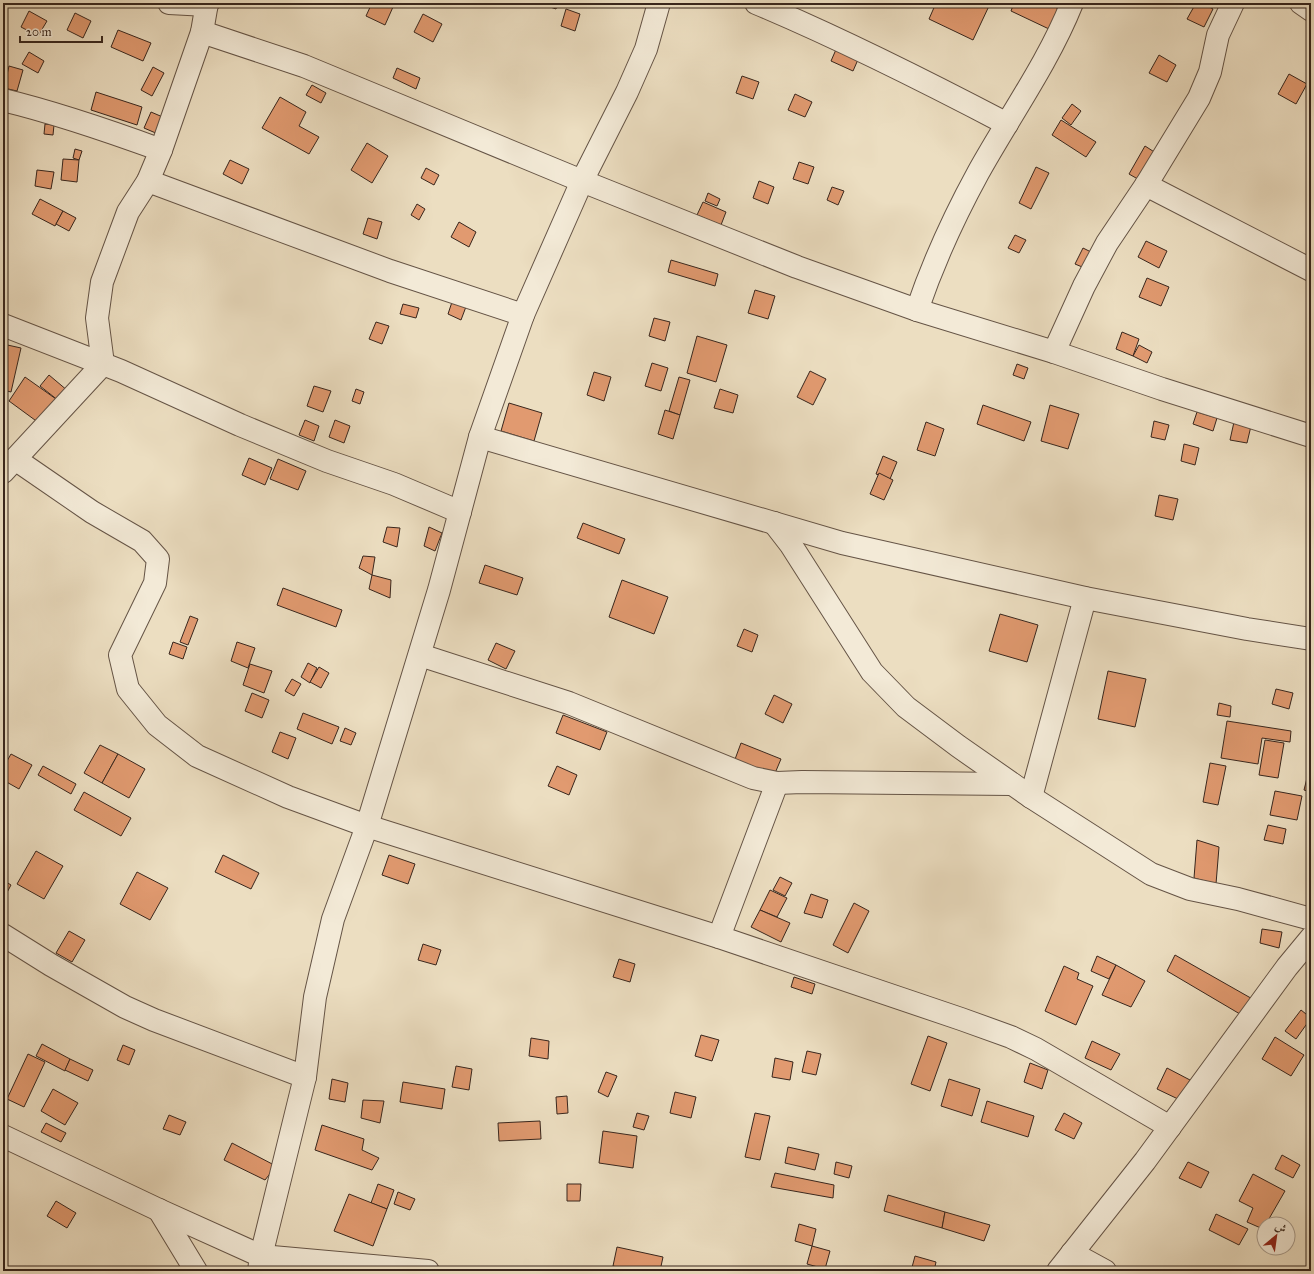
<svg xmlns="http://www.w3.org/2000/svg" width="1314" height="1274" font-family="'IM FELL Great Primer',Amiri,serif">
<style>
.building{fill:#e19a70;stroke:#38261d}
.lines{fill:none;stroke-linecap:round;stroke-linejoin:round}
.street-casing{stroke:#655446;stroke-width:24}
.street{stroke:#f3ead7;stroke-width:22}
</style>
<rect width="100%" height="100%" fill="#ecdec1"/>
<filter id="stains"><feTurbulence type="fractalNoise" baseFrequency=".005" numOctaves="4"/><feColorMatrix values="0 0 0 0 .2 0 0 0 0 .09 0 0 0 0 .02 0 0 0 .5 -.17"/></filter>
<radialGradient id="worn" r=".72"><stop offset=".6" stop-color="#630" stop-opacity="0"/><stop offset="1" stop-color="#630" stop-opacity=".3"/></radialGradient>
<g class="building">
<path d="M372,3H384L393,7L385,25L366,16Z"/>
<path d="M539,3H558L556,9Z"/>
<path d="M936,3H982L989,6L973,40L929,19Z"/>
<path d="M1014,3H1046L1059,9L1049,29L1011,11Z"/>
<path d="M1196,3H1202L1213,9L1204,27L1187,19Z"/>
<path d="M566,9L580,14L575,31L561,26Z"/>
<path d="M29,11L47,21L38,36L21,27Z"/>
<path d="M75,13L91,21L83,38L67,30Z"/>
<path d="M423,14L442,24L433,42L414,32Z"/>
<path d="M118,30L151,43L143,61L111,47Z"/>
<path d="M838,45L860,55L853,71L831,61Z"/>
<path d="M29,52L44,61L38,73L22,64Z"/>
<path d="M1159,55L1176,65L1167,82L1149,73Z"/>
<path d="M9,66L23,70L17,91L4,88Z"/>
<path d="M153,67L164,73L152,96L141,90Z"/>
<path d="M397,68L420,78L416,89L393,78Z"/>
<path d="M1289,74L1307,84L1296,104L1278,94Z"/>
<path d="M742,76L759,82L753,99L736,93Z"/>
<path d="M312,85L326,93L321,103L306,95Z"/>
<path d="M96,92L142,107L137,125L91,110Z"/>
<path d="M795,94L812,102L805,117L788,110Z"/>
<path d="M280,97L306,112L299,126L319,137L309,154L262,128Z"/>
<path d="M1072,104L1081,111L1071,125L1062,118Z"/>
<path d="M151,112L165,118L158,134L144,128Z"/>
<path d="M1061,120L1096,142L1086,157L1052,135Z"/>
<path d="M45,124L54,125L53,135L44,134Z"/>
<path d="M367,143L388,156L372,183L351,170Z"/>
<path d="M1145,146L1159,155L1143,182L1129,174Z"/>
<path d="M75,149L82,151L79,160L73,158Z"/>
<path d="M63,159L79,160L77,182L61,180Z"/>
<path d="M230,160L249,169L242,184L223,174Z"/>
<path d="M799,162L814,167L808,184L793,179Z"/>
<path d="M1036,167L1049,173L1031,209L1019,203Z"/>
<path d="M426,168L439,175L434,185L421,178Z"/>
<path d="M37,170L54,172L51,189L35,186Z"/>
<path d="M759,181L774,187L768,204L753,198Z"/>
<path d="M832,187L844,191L838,205L827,200Z"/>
<path d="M708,193L720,199L717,206L705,201Z"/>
<path d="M40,199L63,211L55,226L32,214Z"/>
<path d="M703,202L726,212L721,225L697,215Z"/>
<path d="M417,204L425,209L419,220L411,215Z"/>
<path d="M63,211L76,218L69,231L56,224Z"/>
<path d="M368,218L382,222L377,239L363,234Z"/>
<path d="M459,222L476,232L469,247L451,237Z"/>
<path d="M1015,235L1026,240L1019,253L1008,248Z"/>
<path d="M1146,241L1167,251L1159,268L1138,257Z"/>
<path d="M1083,248L1095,254L1087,269L1075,264Z"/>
<path d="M671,260L718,274L715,286L668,272Z"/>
<path d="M1147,278L1169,287L1161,306L1139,297Z"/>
<path d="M755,290L775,296L768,319L748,313Z"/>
<path d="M453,299L467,304L461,320L448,314Z"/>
<path d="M403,304L419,308L416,318L400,314Z"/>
<path d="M654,318L670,322L665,341L649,336Z"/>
<path d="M376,322L389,326L382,344L369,339Z"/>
<path d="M1122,332L1139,339L1133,356L1116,349Z"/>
<path d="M697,336L727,345L716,382L687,373Z"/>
<path d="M3,344L21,348L11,392L3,390Z"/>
<path d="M1139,345L1152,352L1147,363L1133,356Z"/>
<path d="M652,363L668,368L661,391L645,386Z"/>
<path d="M1017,364L1028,368L1024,379L1013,375Z"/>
<path d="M810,371L826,379L813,405L797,397Z"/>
<path d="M594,372L611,377L604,401L587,395Z"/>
<path d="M49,375L68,391L59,401L40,386Z"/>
<path d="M25,377L56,399L39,423L9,401Z"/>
<path d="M679,377L690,380L680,415L669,411Z"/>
<path d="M314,386L331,391L323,412L307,406Z"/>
<path d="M356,389L364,392L360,404L352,401Z"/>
<path d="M720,389L738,395L733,413L714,408Z"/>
<path d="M509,403L542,413L534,441L501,431Z"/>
<path d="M983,405L1031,422L1024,441L977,424Z"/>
<path d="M1050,405L1079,414L1068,449L1041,441Z"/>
<path d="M665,410L680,415L673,439L658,434Z"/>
<path d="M1197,412L1217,418L1213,431L1193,424Z"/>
<path d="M305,420L319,426L314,441L299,435Z"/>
<path d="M335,420L350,426L344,443L329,437Z"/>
<path d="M1154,421L1169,425L1165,440L1151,437Z"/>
<path d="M926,422L944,429L935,456L917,450Z"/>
<path d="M1234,422L1251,426L1247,443L1230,440Z"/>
<path d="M1184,444L1199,448L1195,465L1181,461Z"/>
<path d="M883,456L897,462L890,479L876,474Z"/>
<path d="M249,458L272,468L265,485L242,475Z"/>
<path d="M278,459L306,471L298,490L270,479Z"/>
<path d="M879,473L893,480L884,500L870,494Z"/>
<path d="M1159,495L1178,499L1173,520L1155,516Z"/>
<path d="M583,523L625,539L619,554L577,538Z"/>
<path d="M387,527L400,528L397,547L383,542Z"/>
<path d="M429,527L442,533L435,551L424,546Z"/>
<path d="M363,556L375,557L372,575L359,568Z"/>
<path d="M485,565L523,578L517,595L479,583Z"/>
<path d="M372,575L391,580L390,598L369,589Z"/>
<path d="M622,580L668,597L654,634L609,617Z"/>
<path d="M283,588L342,610L336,627L277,605Z"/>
<path d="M1000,614L1038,625L1027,662L989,651Z"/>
<path d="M190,616L198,619L188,645L180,642Z"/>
<path d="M744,629L758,635L752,652L737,646Z"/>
<path d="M173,642L187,647L183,659L169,654Z"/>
<path d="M237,642L255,648L248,668L231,661Z"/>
<path d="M496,643L515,651L506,669L488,660Z"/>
<path d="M308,663L317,668L310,683L301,677Z"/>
<path d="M250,664L272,671L264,693L243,685Z"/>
<path d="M319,667L329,673L321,688L310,682Z"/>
<path d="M1108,671L1146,679L1135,727L1098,719Z"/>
<path d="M292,679L301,684L294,696L285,691Z"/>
<path d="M1276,689L1293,693L1289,709L1272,704Z"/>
<path d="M252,693L269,700L262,718L245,711Z"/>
<path d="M774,695L792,704L783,723L765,714Z"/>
<path d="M1219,703L1231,706L1230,717L1217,715Z"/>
<path d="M303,713L339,727L332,744L297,729Z"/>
<path d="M563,715L607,732L600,750L556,733Z"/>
<path d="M1227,721L1291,731L1290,742L1262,738L1258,764L1221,758Z"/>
<path d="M345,728L356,733L351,745L340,741Z"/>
<path d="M280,732L296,738L288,759L272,752Z"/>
<path d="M1265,740L1284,743L1278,778L1259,775Z"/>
<path d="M741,743L781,759L773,778L734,762Z"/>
<path d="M100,745L118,754L102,783L84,773Z"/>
<path d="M11,754L32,765L19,789L3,780V768Z"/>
<path d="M118,754L145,769L129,798L102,783Z"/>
<path d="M1210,763L1226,766L1218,805L1203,802Z"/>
<path d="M43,766L76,784L71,794L38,775Z"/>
<path d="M557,766L577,775L569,795L548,786Z"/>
<path d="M1307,778L1311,779V792L1304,790Z"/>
<path d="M1275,791L1302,796L1297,820L1270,815Z"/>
<path d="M84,792L131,818L121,836L74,810Z"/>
<path d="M1268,825L1286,829L1283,844L1264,840Z"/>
<path d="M1197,840L1219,847L1216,884L1194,878Z"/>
<path d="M36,851L63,866L44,899L17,884Z"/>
<path d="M223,855L259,873L251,889L215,872Z"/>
<path d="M389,855L415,864L408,884L382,875Z"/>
<path d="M137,872L168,888L150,920L120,904Z"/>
<path d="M780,877L792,883L785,896L773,890Z"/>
<path d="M3,880L11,885L3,900Z"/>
<path d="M770,890L787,898L777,917L760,910Z"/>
<path d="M811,894L828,900L822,918L804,913Z"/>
<path d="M854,903L869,911L848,953L833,945Z"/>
<path d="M760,910L790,923L781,942L751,927Z"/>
<path d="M1262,929L1282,932L1279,948L1260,943Z"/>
<path d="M69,931L85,940L72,962L56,953Z"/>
<path d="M423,944L441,950L436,965L418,960Z"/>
<path d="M1175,955L1256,1001L1245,1017L1167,971Z"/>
<path d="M1097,956L1116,965L1109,979L1091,971Z"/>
<path d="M619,959L635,964L630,982L613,977Z"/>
<path d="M1116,965L1145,981L1131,1007L1102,995Z"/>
<path d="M1064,966L1079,973L1077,979L1093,986L1076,1025L1045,1011Z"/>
<path d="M794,977L815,984L812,994L791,987Z"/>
<path d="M1301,1010L1311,1018L1296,1039L1285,1031Z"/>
<path d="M701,1035L719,1040L712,1061L695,1056Z"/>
<path d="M928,1036L947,1043L930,1091L911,1084Z"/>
<path d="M1275,1037L1304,1055L1291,1076L1262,1059Z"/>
<path d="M531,1038L549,1041L548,1059L529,1056Z"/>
<path d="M1092,1041L1120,1054L1111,1070L1085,1058Z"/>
<path d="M42,1044L70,1059L65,1071L36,1056Z"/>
<path d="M123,1045L135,1050L129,1065L117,1060Z"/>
<path d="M807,1051L821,1054L816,1075L802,1072Z"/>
<path d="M28,1054L45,1062L24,1107L7,1099Z"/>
<path d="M775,1058L793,1062L790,1080L772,1077Z"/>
<path d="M70,1059L93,1070L88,1081L65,1070Z"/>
<path d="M1030,1063L1048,1070L1042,1089L1024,1082Z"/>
<path d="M456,1066L472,1069L469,1090L452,1087Z"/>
<path d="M1167,1068L1190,1080L1178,1099L1157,1089Z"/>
<path d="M606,1072L617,1076L608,1097L598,1092Z"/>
<path d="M332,1079L348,1083L345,1102L329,1099Z"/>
<path d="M949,1079L980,1089L972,1116L941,1106Z"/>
<path d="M403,1082L445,1089L442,1109L400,1102Z"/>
<path d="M53,1089L78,1103L65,1125L41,1111Z"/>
<path d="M675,1092L696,1097L691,1118L670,1113Z"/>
<path d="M567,1096L568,1113L557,1114L556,1097Z"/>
<path d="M363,1100L384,1101L380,1123L361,1118Z"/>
<path d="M987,1101L1034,1116L1028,1137L981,1122Z"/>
<path d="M637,1113L649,1116L644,1130L633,1127Z"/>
<path d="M755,1113L770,1116L760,1160L745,1157Z"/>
<path d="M1064,1113L1082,1123L1074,1139L1055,1130Z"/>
<path d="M169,1115L186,1122L180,1135L163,1129Z"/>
<path d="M540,1121L541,1139L499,1141L498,1123Z"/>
<path d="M46,1123L66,1133L61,1142L41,1132Z"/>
<path d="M322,1125L364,1139L362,1150L379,1158L372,1170L315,1150Z"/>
<path d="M603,1131L637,1136L633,1168L599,1163Z"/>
<path d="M232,1143L276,1166L265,1180L224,1160Z"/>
<path d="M788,1147L819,1154L815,1170L785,1163Z"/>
<path d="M1282,1155L1300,1165L1293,1178L1275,1169Z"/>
<path d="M836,1162L852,1166L849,1178L834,1174Z"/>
<path d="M1188,1162L1209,1172L1201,1188L1179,1178Z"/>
<path d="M775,1173L834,1185L833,1198L771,1187Z"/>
<path d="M1253,1174L1285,1191L1266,1224H1264L1263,1229L1247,1222L1253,1208L1239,1201Z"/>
<path d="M378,1184L394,1190L387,1209L371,1203Z"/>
<path d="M567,1184H581L580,1201H567Z"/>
<path d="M398,1192L415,1199L410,1210L394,1204Z"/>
<path d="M349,1194L387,1209L373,1246L334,1231Z"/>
<path d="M888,1195L945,1212L942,1228L884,1211Z"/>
<path d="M56,1201L76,1213L67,1228L47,1216Z"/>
<path d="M945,1212L990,1225L984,1241L942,1228Z"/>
<path d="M1216,1214L1248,1229L1239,1245L1209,1230Z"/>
<path d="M799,1224L816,1229L812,1246L795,1241Z"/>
<path d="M812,1246L830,1251L825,1269L807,1264Z"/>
<path d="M617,1247L663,1257L660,1271H635L613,1266Z"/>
<path d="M915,1256L936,1262L934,1271H911Z"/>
</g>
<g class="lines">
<g class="street-casing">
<g id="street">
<path d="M169,3L207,5"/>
<path d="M756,3C842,39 925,81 1007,124"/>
<path d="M1301,3L1311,10"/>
<path d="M202,32L304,66L582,181L797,267L917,310L1054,352L1162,389L1311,436"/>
<path d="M3,100C57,113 109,131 161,150"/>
<path d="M148,181L390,271L523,315"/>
<path d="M1146,185L1311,270"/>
<path d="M917,310C933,263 954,217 978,173C1009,117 1048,63 1072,3"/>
<path d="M3,325L121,371L240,425L327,461L394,484L460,512"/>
<path d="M1054,352L1084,286L1107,243L1146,185L1199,98L1210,72L1218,35L1233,3"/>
<path d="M480,437L842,543L1085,598L1247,629L1311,639"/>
<path d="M15,459L92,512L142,541L158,559L155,583L120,655L128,689L157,725L197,756L288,797L367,826L719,937L961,1019L1011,1037L1036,1049L1170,1127"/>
<path d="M3,472L103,364L97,318L102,282L128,212L148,181L161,150L202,32L207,3"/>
<path d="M774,523L791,545L872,672L906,707L958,746L1031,797L1151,874L1190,889L1238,899L1311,919"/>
<path d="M420,655L569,703L753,778L777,783L802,782L1012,784"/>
<path d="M1031,797L1085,598"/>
<path d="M3,935L51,965L125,1007L154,1020L305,1077"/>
<path d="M719,937L777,783"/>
<path d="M3,1136L159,1210L261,1256L428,1271"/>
<path d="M159,1210L196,1271"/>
<path d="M1072,1253L1105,1271"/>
<path d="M259,1271L261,1256L305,1077L315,997L333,919L367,826L439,590L480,437L523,315L582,181L627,92L646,49L659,3"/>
<path d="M1058,1271L1145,1161L1287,967L1311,938"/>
</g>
</g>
<use href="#street" class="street"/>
</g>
<rect width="1314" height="1274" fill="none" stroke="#ecdec1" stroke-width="16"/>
<rect x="4" y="4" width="1306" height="1266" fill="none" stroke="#38261d" stroke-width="2"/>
<rect x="8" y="8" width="1298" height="1258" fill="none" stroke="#38261d"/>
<g transform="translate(1276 1236) rotate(29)"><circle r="19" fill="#f3ead7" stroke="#a89c8d"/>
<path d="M0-3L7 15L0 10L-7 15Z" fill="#8f2418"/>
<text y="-6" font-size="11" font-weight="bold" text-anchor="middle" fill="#38261d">ش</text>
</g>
<path d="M20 36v6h82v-6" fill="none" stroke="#38261d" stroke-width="2"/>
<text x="26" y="36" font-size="12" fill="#38261d" stroke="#f3ead7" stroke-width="3" paint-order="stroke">20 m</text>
<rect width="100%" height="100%" filter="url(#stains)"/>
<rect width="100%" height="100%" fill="url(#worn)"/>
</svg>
